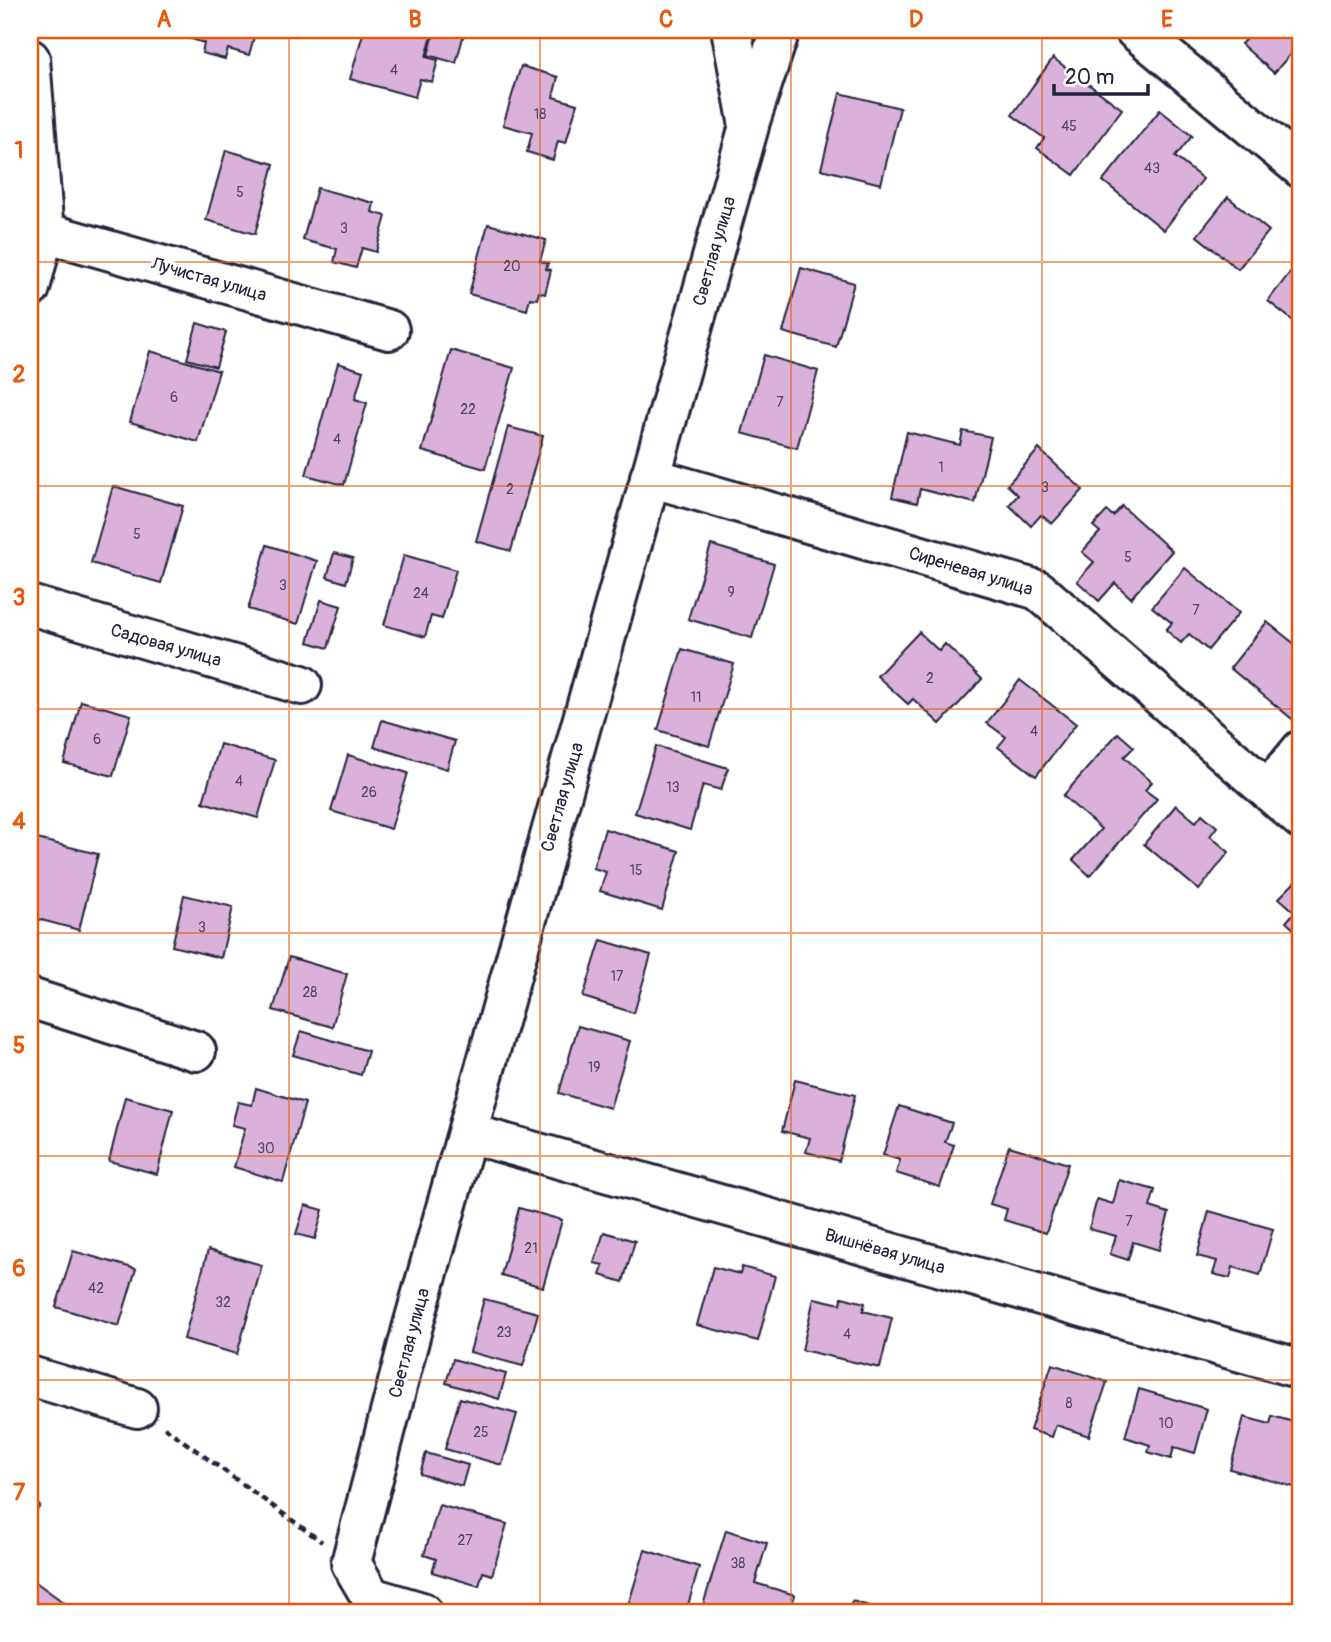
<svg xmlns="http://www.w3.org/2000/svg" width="1331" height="1642" font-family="Pangolin,sans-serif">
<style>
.building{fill:#dab2d9;stroke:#22223b;stroke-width:2}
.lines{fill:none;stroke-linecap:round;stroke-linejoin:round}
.minor-casing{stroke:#22223b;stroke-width:44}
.path{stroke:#22223b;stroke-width:4.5;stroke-dasharray:7 5;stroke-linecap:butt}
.minor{stroke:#fff;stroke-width:38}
.grid{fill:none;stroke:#e8590c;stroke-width:2;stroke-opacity:0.55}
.labels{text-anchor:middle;stroke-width:7;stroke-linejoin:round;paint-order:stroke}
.number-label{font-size:14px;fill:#504662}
.street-label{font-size:18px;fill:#22223b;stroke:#fff}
.neatline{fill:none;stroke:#e8590c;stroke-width:2.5}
.grid-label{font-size:23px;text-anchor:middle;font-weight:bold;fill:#e8590c}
</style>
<rect width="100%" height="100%" fill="#fff"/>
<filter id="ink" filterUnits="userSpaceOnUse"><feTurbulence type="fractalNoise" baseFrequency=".0143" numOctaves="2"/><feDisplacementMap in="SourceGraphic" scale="14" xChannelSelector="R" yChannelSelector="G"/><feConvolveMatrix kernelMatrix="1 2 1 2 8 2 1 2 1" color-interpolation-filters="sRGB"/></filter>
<g filter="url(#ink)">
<g class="building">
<path d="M180,30H256L249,55L228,49L225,59L202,53L204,43L179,35Z"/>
<path d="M364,30H413L432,35L426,57L438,60L432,82L420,79L415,97L350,79Z"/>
<path d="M435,30H465L456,63L428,55Z"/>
<path d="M877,30H925L922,41Z"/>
<path d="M1239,30H1301V42L1274,73L1241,44L1248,37Z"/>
<path d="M1053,58L1122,109L1074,175L1037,148L1044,138L1012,115Z"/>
<path d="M521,66L558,77L553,97L577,104L566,143L558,141L553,160L527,152L532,133L503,125Z"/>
<path d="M840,93L900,108L881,184L821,169Z"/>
<path d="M1160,110L1192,136L1175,157L1203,179L1164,230L1103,181Z"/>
<path d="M226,150L274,164L255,234L206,220Z"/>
<path d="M317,188L374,203L372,212L386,216L376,252L362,248L356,268L334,262L337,249L303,240Z"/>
<path d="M1228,197L1269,231L1238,269L1197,236Z"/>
<path d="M488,224L546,240L540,261L548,263L546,269L551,270L545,294L539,292L537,299L530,298L527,310L469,294Z"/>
<path d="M1298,262L1301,264V327L1268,301Z"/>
<path d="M801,268L854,283L836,347L783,332Z"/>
<path d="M197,323L226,332L216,367L187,359Z"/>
<path d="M451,350L514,368L485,469L422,451Z"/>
<path d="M150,351L219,371L198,442L130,422Z"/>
<path d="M764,355L818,371L797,448L742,433Z"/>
<path d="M338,363L363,371L355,399L367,403L344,485L306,475Z"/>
<path d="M508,427L543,436L511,551L476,541Z"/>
<path d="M963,431L991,437L975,503L920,489L917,503L892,497L907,432L960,445Z"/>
<path d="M1039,449L1083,490L1052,524L1041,515L1031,526L1009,505L1018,495L1007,485Z"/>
<path d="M113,486L183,506L161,583L91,563Z"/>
<path d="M1122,506L1172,551L1131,598L1115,583L1099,601L1077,581L1094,562L1082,552L1100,532L1093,526L1107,511L1113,516Z"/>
<path d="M267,545L317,561L298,624L248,609Z"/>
<path d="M711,545L774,564L752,638L688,619Z"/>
<path d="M334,553L353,558L346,583L327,577Z"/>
<path d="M404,555L456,570L442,619L431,616L425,637L384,625Z"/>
<path d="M1185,568L1239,613L1208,650L1189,634L1181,643L1166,630L1172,623L1152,607Z"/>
<path d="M321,600L341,606L328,648L308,642Z"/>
<path d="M1267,622L1301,649V718L1297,723L1230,668Z"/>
<path d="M919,632L939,651L945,644L982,679L940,724L913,699L908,704L877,676Z"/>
<path d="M682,649L734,664L709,746L658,730Z"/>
<path d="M1020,680L1076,724L1036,776L998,747L1006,737L987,723Z"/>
<path d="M81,701L131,715L113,776L64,763Z"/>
<path d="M382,720L455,741L447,769L374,747Z"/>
<path d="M1118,733L1134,747L1124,757L1152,782L1145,790L1157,799L1090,876L1073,860L1101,829L1063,796Z"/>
<path d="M220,744L275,760L258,818L203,802Z"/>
<path d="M656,746L728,768L721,790L703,785L690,830L635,813Z"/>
<path d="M348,755L408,773L391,829L331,811Z"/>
<path d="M1176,805L1196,822L1202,814L1217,827L1210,836L1229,852L1199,890L1144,844Z"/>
<path d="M605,829L679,851L662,910L600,891L606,872L593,868Z"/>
<path d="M37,839L98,854L79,930L30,917V866Z"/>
<path d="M1300,877L1301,878V936L1286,922L1295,912L1279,898Z"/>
<path d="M184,895L233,907L221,958L172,946Z"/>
<path d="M601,940L651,955L634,1013L583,997Z"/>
<path d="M289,957L347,974L332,1027L273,1010Z"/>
<path d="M578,1026L630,1041L610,1108L559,1093Z"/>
<path d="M301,1031L368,1051L361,1075L293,1055Z"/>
<path d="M795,1080L855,1095L839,1161L806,1152L810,1138L782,1131Z"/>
<path d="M256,1088L305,1103L283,1182L234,1167L245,1128L232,1125L238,1102L252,1105Z"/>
<path d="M125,1097L173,1110L157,1174L109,1161Z"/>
<path d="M899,1106L952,1123L945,1142L954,1145L940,1187L896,1173L900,1160L883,1155Z"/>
<path d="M1009,1146L1068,1164L1046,1233L1004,1220L1007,1209L990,1204Z"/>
<path d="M1119,1180L1155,1190L1150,1207L1169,1213L1159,1250L1133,1242L1128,1260L1110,1254L1116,1236L1089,1229L1097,1199L1113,1204Z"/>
<path d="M305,1205L323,1210L315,1239L296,1234Z"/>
<path d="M519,1208L562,1220L543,1287L501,1275Z"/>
<path d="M1209,1211L1273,1229L1260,1275L1233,1267L1230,1278L1213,1274L1217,1261L1197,1256Z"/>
<path d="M604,1232L635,1241L623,1282L600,1275L603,1265L594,1263Z"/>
<path d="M208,1250L262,1265L237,1354L184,1339Z"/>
<path d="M73,1251L136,1269L119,1326L56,1307Z"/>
<path d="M713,1267L740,1274L742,1267L775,1276L758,1341L697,1325Z"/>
<path d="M842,1297L865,1303L863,1311L892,1318L880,1368L802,1350L814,1298L841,1304Z"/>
<path d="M484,1299L538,1313L523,1366L470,1352Z"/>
<path d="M453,1359L506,1374L499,1399L446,1383Z"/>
<path d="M1052,1364L1107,1382L1089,1436L1056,1425L1052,1437L1030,1430Z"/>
<path d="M1139,1389L1207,1409L1195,1453L1174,1447L1171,1459L1148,1452L1150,1445L1125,1437Z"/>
<path d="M460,1398L517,1414L502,1465L445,1449Z"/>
<path d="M1272,1416L1301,1424L1299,1435L1301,1436V1489L1230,1469L1244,1417L1270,1424Z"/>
<path d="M426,1453L468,1465L462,1486L420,1474Z"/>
<path d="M30,1497L40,1506L30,1519Z"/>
<path d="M439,1505L507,1524L492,1575L483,1572L479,1586L432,1572L436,1559L424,1555Z"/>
<path d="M726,1530L767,1543L755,1583L795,1595L790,1612H701Z"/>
<path d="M645,1550L699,1567L686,1612H626Z"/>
<path d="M30,1578L77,1612H30Z"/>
<path d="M852,1601L889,1612H849Z"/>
</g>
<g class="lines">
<g class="minor-casing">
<g id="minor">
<path d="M1135,30L1301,168"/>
<path d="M30,59L44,233L30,288"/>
<path d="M750,121L780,30"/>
<path d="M30,228L389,330"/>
<path d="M650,477L1038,590L1301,819"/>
<path d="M30,605L302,685"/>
<path d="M1268,790L1301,750"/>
<path d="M30,998L196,1051"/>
<path d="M468,1133L1301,1369"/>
<path d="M30,1376L137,1408"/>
<path d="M422,1612L371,1597L351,1563L412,1329L749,126L732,34L733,30"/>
</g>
</g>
<path class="path" d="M164,1427L322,1542"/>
<use href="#minor" class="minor"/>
</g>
</g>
<path class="grid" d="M289,30V1612M540,30V1612M791,30V1612M1042,30V1612M30,262H1301M30,486H1301M30,709H1301M30,933H1301M30,1156H1301M30,1380H1301"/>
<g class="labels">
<g class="number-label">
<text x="394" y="75">4</text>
<text x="540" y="119">18</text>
<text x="1069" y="131">45</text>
<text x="1152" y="173">43</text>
<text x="240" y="197">5</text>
<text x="344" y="233">3</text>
<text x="512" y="271">20</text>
<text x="174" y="402">6</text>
<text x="780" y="407">7</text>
<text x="468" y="414">22</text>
<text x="337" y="444">4</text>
<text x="941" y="472">1</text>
<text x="1045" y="492">3</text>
<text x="510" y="494">2</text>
<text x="137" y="539">5</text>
<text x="1128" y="562">5</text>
<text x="283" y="590">3</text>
<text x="731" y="597">9</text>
<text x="421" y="598">24</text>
<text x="1196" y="615">7</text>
<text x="930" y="683">2</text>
<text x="696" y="702">11</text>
<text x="1034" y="736">4</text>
<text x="97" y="744">6</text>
<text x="239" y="786">4</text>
<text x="673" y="792">13</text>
<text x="369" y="797">26</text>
<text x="636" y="875">15</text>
<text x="202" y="932">3</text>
<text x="617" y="981">17</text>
<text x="310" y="997">28</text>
<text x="594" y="1072">19</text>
<text x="266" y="1153">30</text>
<text x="1129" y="1226">7</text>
<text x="531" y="1253">21</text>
<text x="96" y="1293">42</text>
<text x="223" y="1307">32</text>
<text x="504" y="1337">23</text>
<text x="847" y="1339">4</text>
<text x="1069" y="1408">8</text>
<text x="1166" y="1428">10</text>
<text x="481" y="1437">25</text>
<text x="465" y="1545">27</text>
<text x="738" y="1568">38</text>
</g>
<g class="street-label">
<text transform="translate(714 251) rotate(-74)" y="6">Светлая улица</text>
<text transform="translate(209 279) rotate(16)" y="6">Лучистая улица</text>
<text transform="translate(971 571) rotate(17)" y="6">Сиреневая улица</text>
<text transform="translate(166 645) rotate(16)" y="6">Садовая улица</text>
<text transform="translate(562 797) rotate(-74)" y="6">Светлая улица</text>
<text transform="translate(885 1251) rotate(16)" y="6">Вишнёвая улица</text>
<text transform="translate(409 1343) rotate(-75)" y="6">Светлая улица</text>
</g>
</g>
<rect width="1331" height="1642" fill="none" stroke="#fff" stroke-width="77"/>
<path d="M1054 84v10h94v-10" fill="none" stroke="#22223b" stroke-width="3.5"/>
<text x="1065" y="84" font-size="21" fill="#22223b" stroke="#ffffff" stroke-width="5" paint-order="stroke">20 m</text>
<rect x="38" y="38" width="1254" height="1566" class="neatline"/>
<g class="grid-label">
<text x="164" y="27">A</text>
<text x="415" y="27">B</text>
<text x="666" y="27">C</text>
<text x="916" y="27">D</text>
<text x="1167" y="27">E</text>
<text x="19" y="158">1</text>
<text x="19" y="382">2</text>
<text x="19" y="605">3</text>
<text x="19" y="829">4</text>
<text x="19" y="1053">5</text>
<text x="19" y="1276">6</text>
<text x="19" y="1500">7</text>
</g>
</svg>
